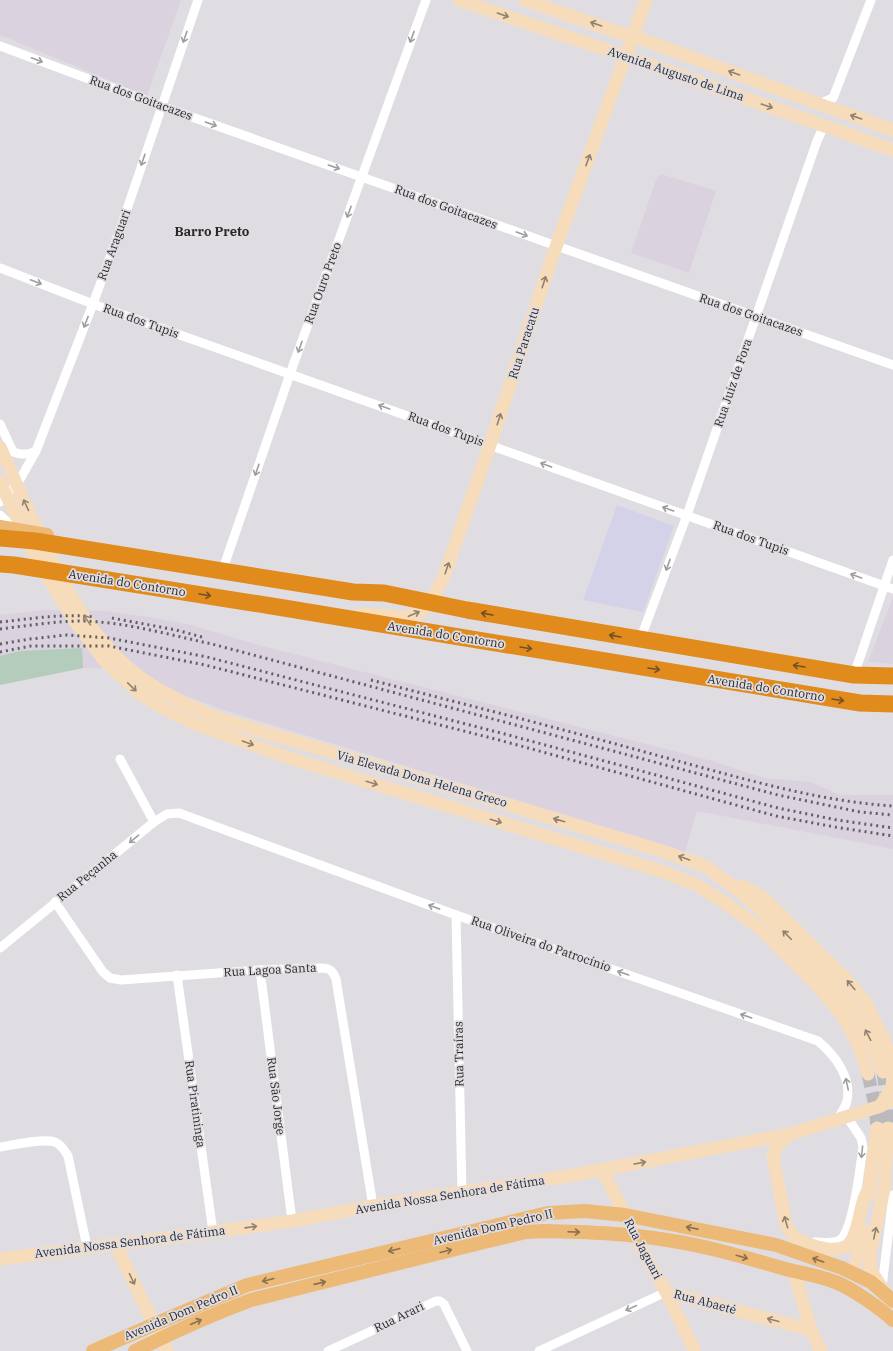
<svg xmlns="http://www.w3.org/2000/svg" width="893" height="1351" font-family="'IBM Plex Serif',serif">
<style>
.built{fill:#dad3df}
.medical{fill:#d4d2e8}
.green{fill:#b3ccbc}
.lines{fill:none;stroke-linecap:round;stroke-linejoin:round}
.secondary-tunnel{stroke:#bbb9bd;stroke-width:13;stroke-dasharray:13 6;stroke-linecap:butt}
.street{stroke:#fff;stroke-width:9}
.secondary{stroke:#f6dcbb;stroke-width:13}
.primary{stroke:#ecb977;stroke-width:14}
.highway{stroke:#e08b1c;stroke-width:17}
.rail{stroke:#605f62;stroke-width:3;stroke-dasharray:2 4;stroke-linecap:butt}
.oneway{stroke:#908272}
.oneway2{stroke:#9f9e9f}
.oneway3{stroke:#725024}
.oneway4{stroke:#8a7050}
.labels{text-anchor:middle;stroke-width:3.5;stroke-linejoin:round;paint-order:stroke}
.street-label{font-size:12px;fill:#29282a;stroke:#e0dde2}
.neighbourhood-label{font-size:13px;font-weight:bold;fill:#29282a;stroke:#e0dde2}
</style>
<rect width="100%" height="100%" fill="#e0dde2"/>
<g class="built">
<path d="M0,0H181L147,96L0,35Z"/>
<path d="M661,174L716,191L689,273L631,253L657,177Z"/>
<path d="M893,597V664L868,662Z"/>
<path d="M44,610L105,611L149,617L191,625L255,644L709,760L764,778L811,782L840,795H893V849L697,811L685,852L223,710L165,688L139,669L83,668L0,685V615Z"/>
</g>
<path class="medical" d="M617,505L674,526L643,612L583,600Z"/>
<path class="green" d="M82,648L83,668L0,685V656L20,651Z"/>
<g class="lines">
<g class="secondary-tunnel">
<path d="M883,1072L887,1100L888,1128"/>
<path d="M868,1074L875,1105L877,1128"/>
</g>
<g class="street">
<path d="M0,46L161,106L893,365"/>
<path d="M819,104L833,98L871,0"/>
<path d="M0,268L93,304L893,589"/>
<path d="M0,424L13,452C22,455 27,455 36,451"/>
<path d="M0,502L19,481L36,451L93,304L124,218L198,0"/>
<path d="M0,515L15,529"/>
<path d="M224,566L290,374L426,0"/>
<path d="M640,640L687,515L817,141L824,126"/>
<path d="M854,675L893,560"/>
<path d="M120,759L154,822"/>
<path d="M55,902L103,972L110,978L121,980L260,970L321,968C330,968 333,971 336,979L373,1206"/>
<path d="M456,915L462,1193"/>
<path d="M0,948L154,822L167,814L179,813L456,915L818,1041C835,1055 854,1080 846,1104C844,1109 840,1115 837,1120"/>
<path d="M260,970L292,1221"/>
<path d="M177,975L213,1232"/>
<path d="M0,1147C13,1145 43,1138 55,1142C61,1144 65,1151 68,1156L87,1247"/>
<path d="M815,1242C823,1242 834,1244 840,1240C854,1229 860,1166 863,1147L861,1138L847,1117"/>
<path d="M882,1287L893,1195"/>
<path d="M328,1351L436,1301H440L444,1304L467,1351"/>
<path d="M539,1351L666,1292"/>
</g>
<g class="secondary">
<path d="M459,0L625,56L893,150"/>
<path d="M525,0L620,33L633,36L819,104L893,130"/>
<path d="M0,447C34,521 71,625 137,675C161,693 189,706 217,718L659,850L705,866L742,893L771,920L825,975L852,1007L870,1038L883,1072"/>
<path d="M0,482L32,549L54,588L74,620L104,660L138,692L163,708L198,725L289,758L658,870L697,885L727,904L762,930L816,984L842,1015L859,1046L868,1074"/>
<path d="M361,614L407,617L419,613L430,603L443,579L490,445L553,255L646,0"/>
<path d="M742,886L765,899L845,978L866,1003L885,1042L893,1073L892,1087L881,1105"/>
<path d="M790,1134L777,1146L773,1156L786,1225C794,1240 802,1243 818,1247C827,1249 836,1251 845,1247C858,1241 859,1211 864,1199C865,1195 868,1191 870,1188"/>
<path d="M602,1169L640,1246L666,1292L695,1351"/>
<path d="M868,1196L877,1128"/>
<path d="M115,1244L167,1351"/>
<path d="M0,1259L213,1232L292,1221L373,1206L574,1175L790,1134L881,1106L893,1099"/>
<path d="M794,1272L811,1330L821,1351"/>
<path d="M854,1274L862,1229"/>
<path d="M883,1289L871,1271L870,1254L884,1189L888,1128"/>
<path d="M666,1292L811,1330"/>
</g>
<g class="primary">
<path d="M0,527L47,535"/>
<path d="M93,1351L155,1324L247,1285L548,1213L585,1211L625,1215L776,1245L842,1268L871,1282L893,1301"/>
<path d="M135,1351C173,1332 211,1315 251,1300L484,1242L526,1232L543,1231C585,1232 626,1233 667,1240C707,1246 744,1257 782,1268C799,1273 818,1275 835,1282C850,1287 881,1309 893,1320"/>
</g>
<g class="highway">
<path d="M0,538L35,541L353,592L384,593L467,610L854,675L893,676"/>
<path d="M0,564L14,565L284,608L860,703L893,704"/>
</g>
<g class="rail">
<path d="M112,618L176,630L202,637"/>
<path d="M0,622C31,619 63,613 94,617"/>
<path d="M0,629C27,626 55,621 82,621C126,622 170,635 212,644L778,795L860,812L893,815"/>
<path d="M0,644L30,639L67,635L109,638L207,657L501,733L778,808L837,820L893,828"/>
<path d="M0,652L31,646H109L205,665L499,740L776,816L835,827L893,836"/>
<path d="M371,680C468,705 566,730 663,757C738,777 815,801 893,806"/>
</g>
</g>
<defs><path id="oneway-shaft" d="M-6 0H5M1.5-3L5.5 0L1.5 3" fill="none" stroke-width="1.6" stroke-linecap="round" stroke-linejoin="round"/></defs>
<g class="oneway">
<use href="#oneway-shaft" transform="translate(503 15) rotate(19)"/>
<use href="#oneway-shaft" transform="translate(596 24) rotate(-161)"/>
<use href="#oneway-shaft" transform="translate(734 73) rotate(-160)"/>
<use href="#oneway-shaft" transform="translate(767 106) rotate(19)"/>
<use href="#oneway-shaft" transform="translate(856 117) rotate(-161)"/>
<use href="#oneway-shaft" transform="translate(588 160) rotate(-70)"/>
<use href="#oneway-shaft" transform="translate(544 282) rotate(-72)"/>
<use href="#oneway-shaft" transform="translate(499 419) rotate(-72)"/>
<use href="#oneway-shaft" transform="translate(26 505) rotate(-115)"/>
<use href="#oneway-shaft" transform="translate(447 568) rotate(-71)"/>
<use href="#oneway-shaft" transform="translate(414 614) rotate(-23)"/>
<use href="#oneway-shaft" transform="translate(87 620) rotate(-125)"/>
<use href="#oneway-shaft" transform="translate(132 687) rotate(44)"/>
<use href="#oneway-shaft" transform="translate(248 743) rotate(20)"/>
<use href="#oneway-shaft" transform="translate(372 783) rotate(17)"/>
<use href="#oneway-shaft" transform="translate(559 820) rotate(-164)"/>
<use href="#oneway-shaft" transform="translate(496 821) rotate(17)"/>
<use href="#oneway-shaft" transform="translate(684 858) rotate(-160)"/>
<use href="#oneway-shaft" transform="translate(787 935) rotate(-134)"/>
<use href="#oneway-shaft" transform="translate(851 985) rotate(-130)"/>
<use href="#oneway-shaft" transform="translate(868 1035) rotate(-117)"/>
<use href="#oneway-shaft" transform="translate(640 1163) rotate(-10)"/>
<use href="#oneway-shaft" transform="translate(786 1222) rotate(-106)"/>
<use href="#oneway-shaft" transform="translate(251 1227) rotate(-8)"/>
<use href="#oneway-shaft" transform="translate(875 1233) rotate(-78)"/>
<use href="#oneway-shaft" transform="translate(132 1279) rotate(64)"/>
<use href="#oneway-shaft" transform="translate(773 1320) rotate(-165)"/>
</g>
<g class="oneway2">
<use href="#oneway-shaft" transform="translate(185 37) rotate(109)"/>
<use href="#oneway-shaft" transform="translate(412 37) rotate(110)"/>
<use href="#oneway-shaft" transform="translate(37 60) rotate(21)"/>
<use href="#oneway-shaft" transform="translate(211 124) rotate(19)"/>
<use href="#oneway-shaft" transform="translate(143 160) rotate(109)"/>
<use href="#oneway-shaft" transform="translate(334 167) rotate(19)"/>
<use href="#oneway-shaft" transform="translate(349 212) rotate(110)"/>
<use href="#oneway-shaft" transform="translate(522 234) rotate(20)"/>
<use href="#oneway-shaft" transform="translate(36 282) rotate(21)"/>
<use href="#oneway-shaft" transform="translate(86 322) rotate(111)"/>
<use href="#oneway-shaft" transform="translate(300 347) rotate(110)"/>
<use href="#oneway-shaft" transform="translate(384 407) rotate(-160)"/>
<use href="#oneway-shaft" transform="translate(546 465) rotate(-160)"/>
<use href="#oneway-shaft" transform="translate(257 470) rotate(109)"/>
<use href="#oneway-shaft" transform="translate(668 509) rotate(-160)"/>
<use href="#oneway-shaft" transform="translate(668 565) rotate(110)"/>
<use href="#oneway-shaft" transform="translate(856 576) rotate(-160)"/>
<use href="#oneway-shaft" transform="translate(134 839) rotate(141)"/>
<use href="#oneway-shaft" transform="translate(434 907) rotate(-160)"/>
<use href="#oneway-shaft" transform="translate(623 973) rotate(-161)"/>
<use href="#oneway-shaft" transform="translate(746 1016) rotate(-161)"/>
<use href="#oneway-shaft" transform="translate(847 1084) rotate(-102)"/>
<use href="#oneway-shaft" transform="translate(862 1152) rotate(96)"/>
<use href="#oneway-shaft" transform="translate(631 1308) rotate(155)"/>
</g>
<g class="oneway3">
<use href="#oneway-shaft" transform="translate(205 595) rotate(9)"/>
<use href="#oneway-shaft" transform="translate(487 614) rotate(-170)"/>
<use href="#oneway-shaft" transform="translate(615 636) rotate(-170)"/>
<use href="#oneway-shaft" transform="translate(526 648) rotate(9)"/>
<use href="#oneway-shaft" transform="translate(799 666) rotate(-171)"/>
<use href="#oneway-shaft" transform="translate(654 669) rotate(9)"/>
<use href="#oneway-shaft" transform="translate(838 700) rotate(9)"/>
</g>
<g class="oneway4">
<use href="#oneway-shaft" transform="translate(692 1228) rotate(-169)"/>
<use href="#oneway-shaft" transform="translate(574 1232) rotate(2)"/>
<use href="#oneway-shaft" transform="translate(394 1250) rotate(166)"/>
<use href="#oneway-shaft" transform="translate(446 1251) rotate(-14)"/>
<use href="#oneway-shaft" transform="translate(742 1257) rotate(16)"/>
<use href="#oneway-shaft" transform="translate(818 1260) rotate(-161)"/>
<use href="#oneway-shaft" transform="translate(268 1280) rotate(166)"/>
<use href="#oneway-shaft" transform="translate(320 1283) rotate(-13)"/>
<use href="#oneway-shaft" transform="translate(196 1322) rotate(-24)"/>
</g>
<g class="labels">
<g class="street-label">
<text transform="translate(676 74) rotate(19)" y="4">Avenida Augusto de Lima</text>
<text transform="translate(141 98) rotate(20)" y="4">Rua dos Goitacazes</text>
<text transform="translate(446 207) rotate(20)" y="4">Rua dos Goitacazes</text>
<text transform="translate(114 245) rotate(-70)" y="4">Rua Araguari</text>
<text transform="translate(323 283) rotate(-70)" y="4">Rua Ouro Preto</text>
<text transform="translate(751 315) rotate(19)" y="4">Rua dos Goitacazes</text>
<text transform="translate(141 321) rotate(20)" y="4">Rua dos Tupis</text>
<text transform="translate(524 343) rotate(-72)" y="4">Rua Paracatu</text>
<text transform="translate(733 383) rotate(-71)" y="4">Rua Juiz de Fora</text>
<text transform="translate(446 429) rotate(20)" y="4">Rua dos Tupis</text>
<text transform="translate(751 538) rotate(20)" y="4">Rua dos Tupis</text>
<text transform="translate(127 583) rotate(9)" y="4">Avenida do Contorno</text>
<text transform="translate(446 635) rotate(9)" y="4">Avenida do Contorno</text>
<text transform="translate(766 688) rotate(9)" y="4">Avenida do Contorno</text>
<text transform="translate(422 779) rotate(16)" y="4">Via Elevada Dona Helena Greco</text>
<text transform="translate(87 876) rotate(-39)" y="4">Rua Peçanha</text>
<text transform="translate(541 944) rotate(19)" y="4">Rua Oliveira do Patrocínio</text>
<text transform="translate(270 970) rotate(-3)" y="4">Rua Lagoa Santa</text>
<text transform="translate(459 1054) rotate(-91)" y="4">Rua Traíras</text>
<text transform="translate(276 1096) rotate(83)" y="4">Rua São Jorge</text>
<text transform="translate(195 1104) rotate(82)" y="4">Rua Piratininga</text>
<text transform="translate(450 1195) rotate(-9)" y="4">Avenida Nossa Senhora de Fátima</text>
<text transform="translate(493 1227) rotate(-13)" y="4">Avenida Dom Pedro II</text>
<text transform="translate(130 1242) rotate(-7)" y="4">Avenida Nossa Senhora de Fátima</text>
<text transform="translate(643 1249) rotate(62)" y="4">Rua Jaguari</text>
<text transform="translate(705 1302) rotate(15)" y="4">Rua Abaeté</text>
<text transform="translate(181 1313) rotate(-23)" y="4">Avenida Dom Pedro II</text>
<text transform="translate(399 1317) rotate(-26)" y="4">Rua Arari</text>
</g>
<g class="neighbourhood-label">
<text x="212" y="236">Barro Preto</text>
</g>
</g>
</svg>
